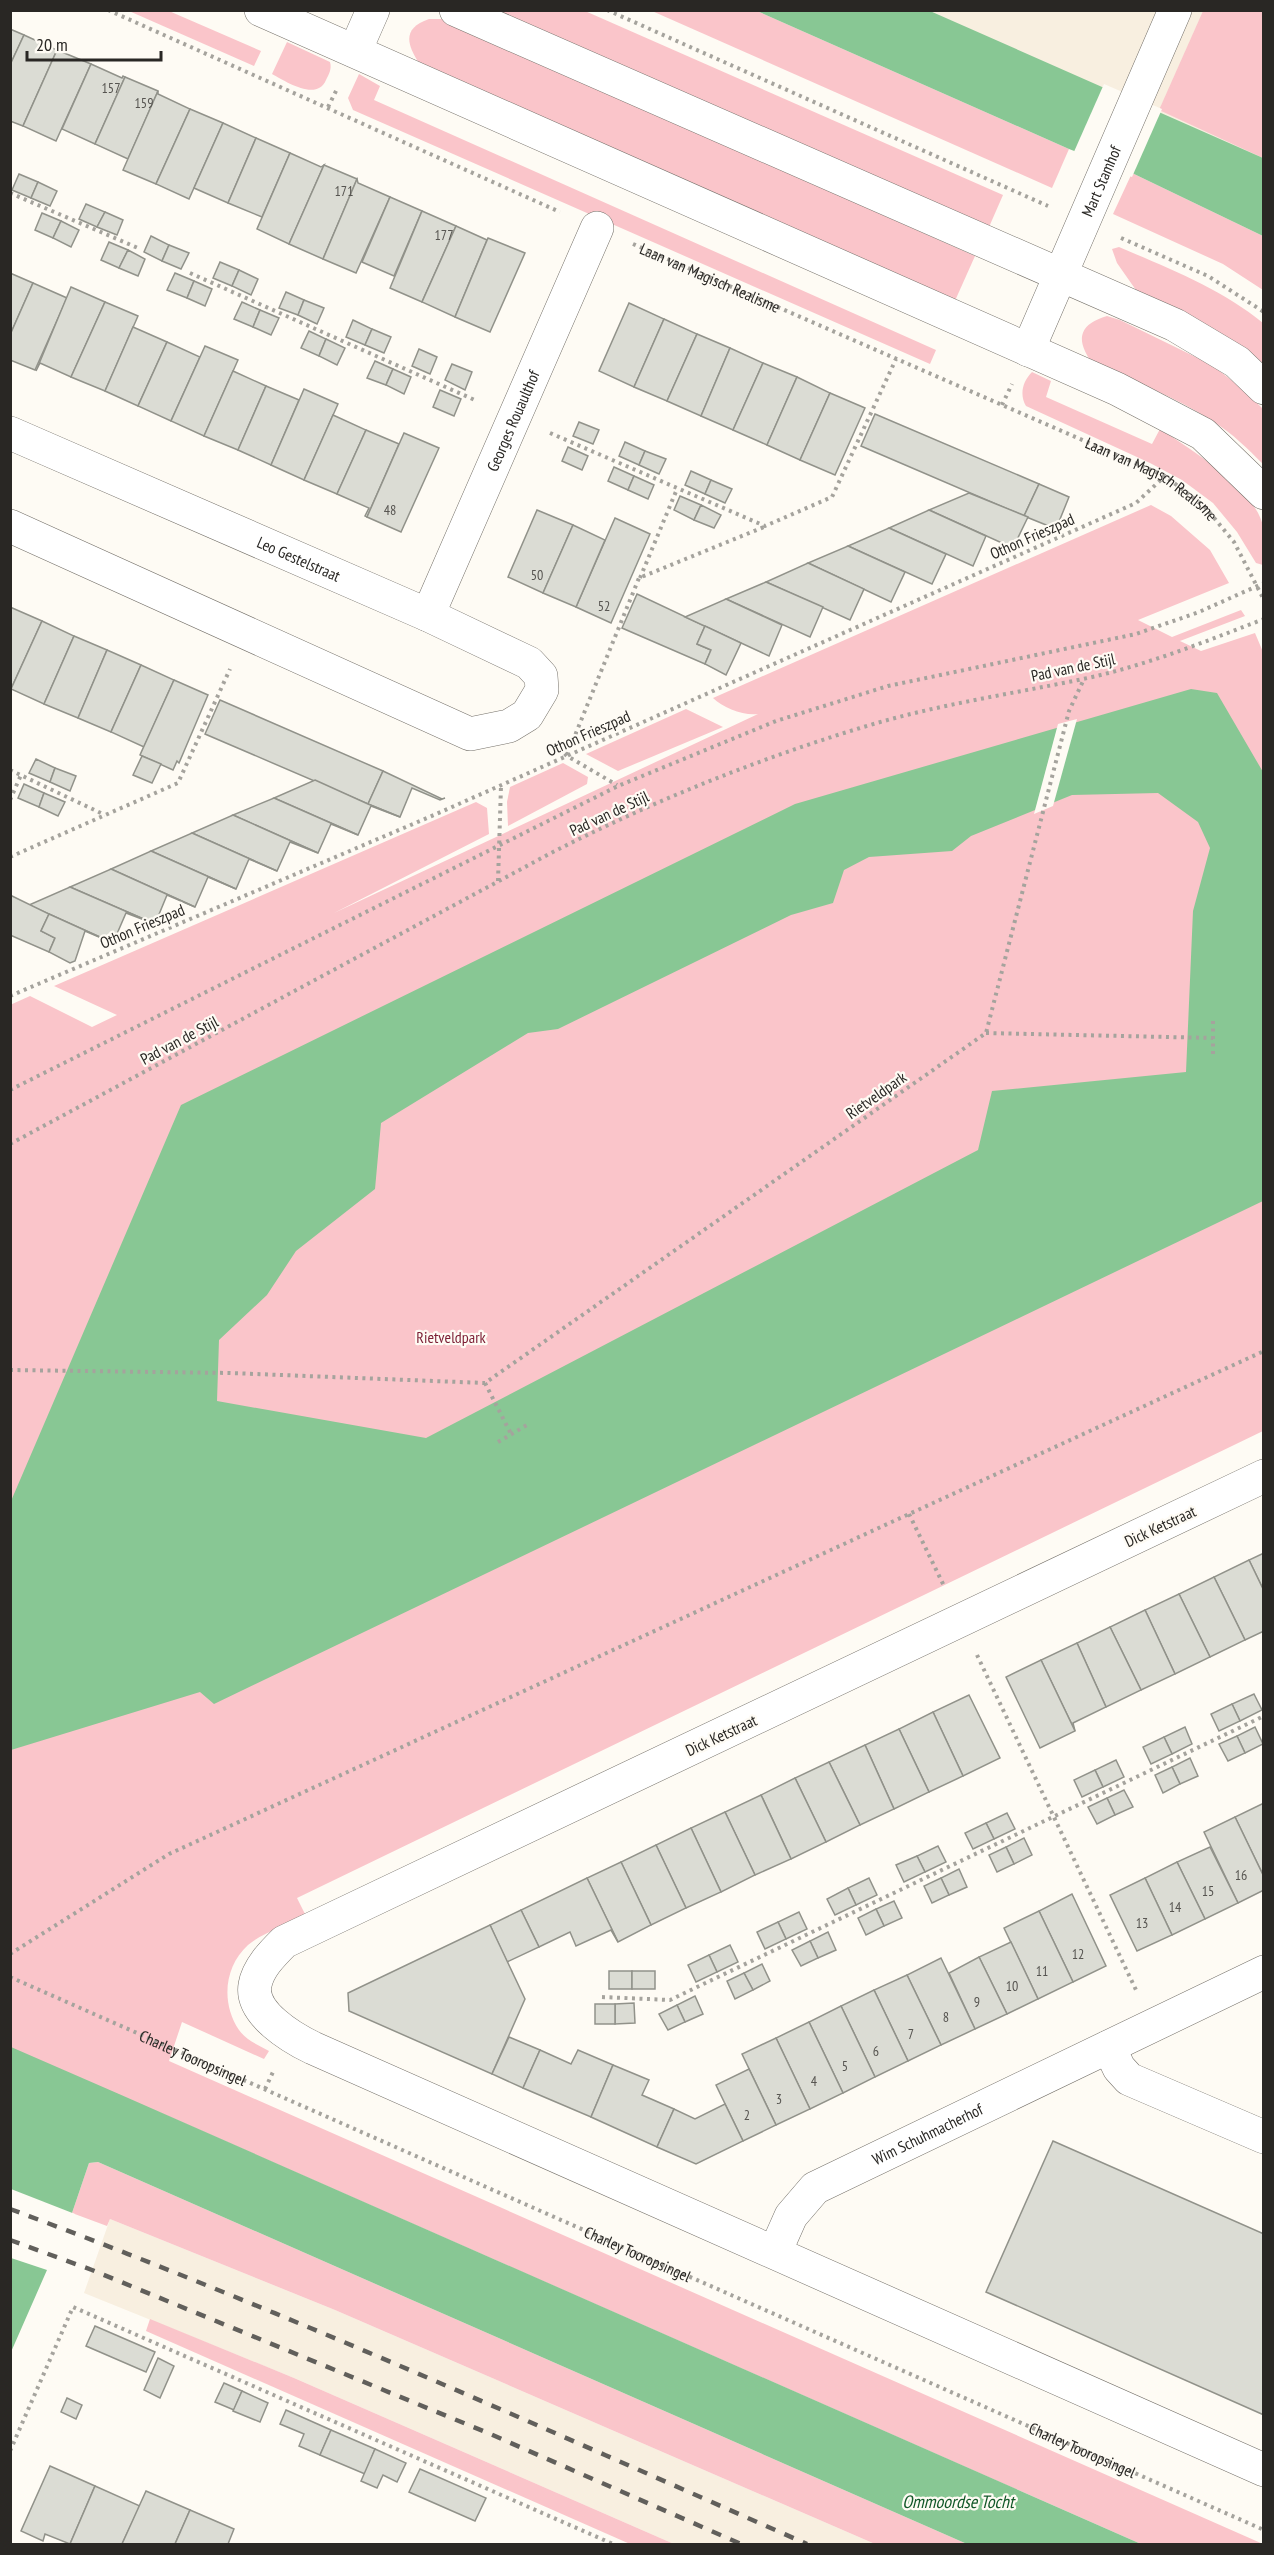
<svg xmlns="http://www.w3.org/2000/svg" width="1274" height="2555" font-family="'PT Sans Narrow',sans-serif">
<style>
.built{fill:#f8efe0}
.green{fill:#fac5ca}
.water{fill:#88c794;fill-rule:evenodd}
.pier{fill:#fefbf4}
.building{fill:#dbdcd4;stroke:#91928a;stroke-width:1.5}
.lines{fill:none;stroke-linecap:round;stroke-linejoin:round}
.minor-casing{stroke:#75716a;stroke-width:34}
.major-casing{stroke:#75716a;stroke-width:34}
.path{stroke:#a5a39d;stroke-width:4;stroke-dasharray:3 4.5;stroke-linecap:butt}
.minor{stroke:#fff;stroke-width:33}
.major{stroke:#fff;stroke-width:33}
.rail{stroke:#615f5b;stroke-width:4.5;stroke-dasharray:10 10;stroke-linecap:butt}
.labels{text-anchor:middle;stroke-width:4.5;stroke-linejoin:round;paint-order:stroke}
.number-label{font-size:14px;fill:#565450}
.street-label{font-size:16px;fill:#292724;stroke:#fefbf4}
.park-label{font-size:16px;fill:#7c1e34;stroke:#fefbf4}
.water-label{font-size:18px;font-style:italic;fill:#125829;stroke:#fefbf4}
</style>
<rect width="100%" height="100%" fill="#fefbf4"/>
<g class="built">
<path d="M798,11H1263V219Z"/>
<path d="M110,2219L335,2310L875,2544H674L294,2378L84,2293Z"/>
</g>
<g class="green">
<path d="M129,11H169L261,51L254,66Z"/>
<path d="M498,11H585L1003,195L989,227Z"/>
<path d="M652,11H757L1069,149L1052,188Z"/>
<path d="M1203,11H1263V158L1159,110Z"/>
<path d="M429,19H442L975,256L954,303L419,63C406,43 403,28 429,19Z"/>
<path d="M287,42L330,62C332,69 329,74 326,80C317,102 285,81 272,74Z"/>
<path d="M359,74L380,86L374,100L936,350L930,364L353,110L348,98Z"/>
<path d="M1132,173L1263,236V290L1223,264L1113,214Z"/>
<path d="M1119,247C1170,269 1220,288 1263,323V367L1138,293L1117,263L1112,249Z"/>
<path d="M1107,316L1120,320L1212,365L1244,390L1263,409V464C1248,449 1233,434 1214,422C1176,397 1131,380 1090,360C1075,337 1081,324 1107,316Z"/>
<path d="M1032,372L1051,381L1046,397L1152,444L1160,429C1188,447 1258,492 1263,527C1265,539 1263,553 1263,565L1256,563L1237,532L1213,503L1182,480L1150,463L1026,406C1019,394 1023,381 1032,372Z"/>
<path d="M1151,505L1171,516L1210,550L1229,583L1138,620L1172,637L1241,610L1245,616L1180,641L1201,651L1255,633L1263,652V1431L297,1898L306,1916C289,1924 260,1934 248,1945C224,1967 221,2003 239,2030C246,2040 258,2045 269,2051L264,2059L182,2022L169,2061L1263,2544H1141L154,2110L11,2100L10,1005L30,996L92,1027L117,1015L54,986L476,802L487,808L489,834L334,913L758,714C744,716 723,708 713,698Z"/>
<path d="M686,709L723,727L618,771L586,754Z"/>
<path d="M563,763L588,777L587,784L508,826L507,802L510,787Z"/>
<path d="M98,2162L967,2544H875L335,2310L110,2219L107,2226L72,2213L89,2163Z"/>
<path d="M150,2319L294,2378L674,2544H630L146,2331Z"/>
</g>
<g class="water">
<path d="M757,11H930L1263,158V236L1132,173L1069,149Z"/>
<path d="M1191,689L1217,693L1263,772V1201L214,1704L200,1692L11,1750V1501L181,1105L795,804ZM1158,793L1198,822L1210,848L1193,911L1186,1072L992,1091L978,1150L426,1438L217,1401L219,1340L267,1295L296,1251L375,1189L381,1123L528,1033L558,1029L791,915L833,903L844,870L869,857L952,851L971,836L1072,795Z"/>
<path d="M11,2047L119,2094L1141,2544H967L98,2162L89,2163L72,2213L11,2352Z"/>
</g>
<g class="pier">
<path d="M1104,84L1162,109L1132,177L1073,154Z"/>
<path d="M1077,719L1053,806L1034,814L1058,724Z"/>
<path d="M11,2189L75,2214L50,2271L11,2258Z"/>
</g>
<g class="building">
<path d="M10,29L24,35L10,65Z"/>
<path d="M24,35L57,50L23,126L10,121V65Z"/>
<path d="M57,50L91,64L56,141L23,126Z"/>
<path d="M91,64L122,78L123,76L125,77L95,144L62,129Z"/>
<path d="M125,77L158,91L128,159L95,144Z"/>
<path d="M158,91V94L190,109L156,184L123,170Z"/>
<path d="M190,109L223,123L189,199L156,184Z"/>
<path d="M223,123L256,138L228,203L194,188Z"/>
<path d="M256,138L290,153L262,217L228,203Z"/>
<path d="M290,153L321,167L324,165L289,244L257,229Z"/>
<path d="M324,165L357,179L323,259L289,244Z"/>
<path d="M19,174L38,182L31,198L12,190Z"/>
<path d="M357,179L358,183L390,197L356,273L323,259Z"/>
<path d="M38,182L57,191L50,206L31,198Z"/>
<path d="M390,197L422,211L394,276L362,262Z"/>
<path d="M86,204L105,212L97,227L79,219Z"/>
<path d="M422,211L456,226L422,302L390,288Z"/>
<path d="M105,212L123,220L117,235L97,227Z"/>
<path d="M42,213L61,221L53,238L35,230Z"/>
<path d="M61,221L79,230L71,247L53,238Z"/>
<path d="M456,226L487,240L455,317L422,302Z"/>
<path d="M151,236L169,245L162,261L144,252Z"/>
<path d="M488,238L525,253L490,332L455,317Z"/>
<path d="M109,242L128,250L119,268L101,260Z"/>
<path d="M169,245L189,253L181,269L162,261Z"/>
<path d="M128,250L145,259L138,276L119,268Z"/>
<path d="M220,262L239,270L232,286L213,278Z"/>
<path d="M239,270L258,279L251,295L232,286Z"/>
<path d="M10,273L33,283L10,335Z"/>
<path d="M175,273L194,281L187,298L167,290Z"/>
<path d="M194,281L212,289L205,306L187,298Z"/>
<path d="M33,283L67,298L35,370L10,360V335Z"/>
<path d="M71,287L105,302L71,377L40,363L36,371Z"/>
<path d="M286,292L304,300L298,315L279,308Z"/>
<path d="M304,300L324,308L317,324L298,315Z"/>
<path d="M105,302L138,316L105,391L71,377Z"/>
<path d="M242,302L260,310L253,327L234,319Z"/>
<path d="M629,303L664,319L634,387L599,371Z"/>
<path d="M260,310L279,318L271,335L253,327Z"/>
<path d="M664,319L697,334L667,401L634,387Z"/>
<path d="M353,320L372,329L365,345L346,337Z"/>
<path d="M133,327L167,342L138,406L105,391Z"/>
<path d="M372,329L391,337L384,353L365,345Z"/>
<path d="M309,331L326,339L319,356L301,348Z"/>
<path d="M697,334L730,348L701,416L667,401Z"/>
<path d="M326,339L345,348L337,365L319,356Z"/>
<path d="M167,342L200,357L171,421L138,406Z"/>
<path d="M205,346L238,360L204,436L171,421Z"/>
<path d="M730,348L763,363L733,430L701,416Z"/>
<path d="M419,349L437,357L430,374L412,366Z"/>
<path d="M375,361L393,369L386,385L367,378Z"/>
<path d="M763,363L797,377L767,445L733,430Z"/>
<path d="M452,364L472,372L465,390L445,380Z"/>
<path d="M393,369L411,377L404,394L386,385Z"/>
<path d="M233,371L266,386L238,450L204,436Z"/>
<path d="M797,377L830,393L800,460L767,445Z"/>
<path d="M266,386L299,400L271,465L238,450Z"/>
<path d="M304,389L338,404L304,480L271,465Z"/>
<path d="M440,390L461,399L454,416L433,407Z"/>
<path d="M830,393L865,408L835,475L800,460Z"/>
<path d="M875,414L1039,484L1024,516L861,446Z"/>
<path d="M333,415L366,430L337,494L304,480Z"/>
<path d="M579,422L599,430L593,444L573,436Z"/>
<path d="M366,430L399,444L367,517L365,516L369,508L337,494Z"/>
<path d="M404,433L439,448L401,532L367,517Z"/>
<path d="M625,442L645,451L639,465L619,456Z"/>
<path d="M568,447L588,456L582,470L562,461Z"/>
<path d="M645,451L666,459L659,474L639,465Z"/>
<path d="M614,467L634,476L628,490L608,481Z"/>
<path d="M691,471L711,480L705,494L685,485Z"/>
<path d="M634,476L654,485L648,499L628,490Z"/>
<path d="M711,480L732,489L725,503L705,494Z"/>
<path d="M1039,484L1069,497L1056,529L1024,516Z"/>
<path d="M969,493L1028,517L1013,548L929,510Z"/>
<path d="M680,496L701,505L694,520L674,510Z"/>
<path d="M701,505L721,515L714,528L694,520Z"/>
<path d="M537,510L573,525L543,593L508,577Z"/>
<path d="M929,510L986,536L973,566L889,528Z"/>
<path d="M615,518L650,534L611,623L576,607Z"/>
<path d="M573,525L605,540L576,607L543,593Z"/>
<path d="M889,528L946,554L932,584L848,546Z"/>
<path d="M848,546L905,572L891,602L808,563Z"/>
<path d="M808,563L864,589L850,620L766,582Z"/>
<path d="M766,582L823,607L810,637L726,599Z"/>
<path d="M637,594L705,626L697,644L711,650L705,664L622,628Z"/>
<path d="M726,599L782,625L769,656L685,617Z"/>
<path d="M10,607L42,621L11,689L10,688Z"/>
<path d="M42,621L74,636L44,704L11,689Z"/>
<path d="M705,626L741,643L726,675L705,664L711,650L697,644Z"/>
<path d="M74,636L107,650L78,718L44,704Z"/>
<path d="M107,650L141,665L111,732L78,718Z"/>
<path d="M141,665L174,680L144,747L111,732Z"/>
<path d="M174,680L208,695L179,763L177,761L173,770L140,755Z"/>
<path d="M220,700L383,771L368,804L205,734Z"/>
<path d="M142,756L161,764L152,783L133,775Z"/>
<path d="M36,759L55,768L50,782L29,773Z"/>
<path d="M55,768L76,776L70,791L50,782Z"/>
<path d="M383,771L442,799L445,798L440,800L412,788L400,817L368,804Z"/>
<path d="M315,780L368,804L400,817L371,806L358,835L274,798Z"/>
<path d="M24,784L44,793L39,807L18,798Z"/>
<path d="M44,793L65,802L58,816L39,807Z"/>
<path d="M274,798L358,835L331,824L318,853L233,815Z"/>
<path d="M233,815L318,853L290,842L277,871L192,833Z"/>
<path d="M192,833L277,871L249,859L236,889L151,851Z"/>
<path d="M151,851L236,889L208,877L195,907L111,869Z"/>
<path d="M111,869L195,907L167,895L155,924L70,887Z"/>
<path d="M70,887L155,924L126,913L113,943L29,905Z"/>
<path d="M10,895L49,914L41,931L55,938L49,952L10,935Z"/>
<path d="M49,914L113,943L85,931L75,961L70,963L49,952L55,938L41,931Z"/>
<path d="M1264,1553V1591L1249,1560Z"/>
<path d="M1249,1560L1264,1591V1631L1245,1640L1214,1577Z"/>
<path d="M1214,1577L1245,1640L1210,1657L1179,1594Z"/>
<path d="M1179,1594L1210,1657L1175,1674L1145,1610Z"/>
<path d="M1145,1610L1175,1674L1141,1690L1110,1627Z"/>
<path d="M1110,1627L1141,1690L1106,1707L1077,1643Z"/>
<path d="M1077,1643L1106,1707L1073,1723L1075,1731L1041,1660Z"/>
<path d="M1041,1660L1075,1731L1040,1748L1006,1677Z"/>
<path d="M1254,1694L1262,1710L1240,1721L1232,1704Z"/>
<path d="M969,1695L1000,1758L963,1776L933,1712Z"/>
<path d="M1232,1704L1240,1721L1219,1731L1211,1714Z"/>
<path d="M933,1712L963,1776L929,1792L899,1729Z"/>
<path d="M1185,1727L1192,1744L1172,1754L1164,1737Z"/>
<path d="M1255,1727L1263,1744L1245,1753L1237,1736Z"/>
<path d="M899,1729L929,1792L894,1809L865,1745Z"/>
<path d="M1237,1736L1245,1753L1228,1761L1219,1744Z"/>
<path d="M1164,1737L1172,1754L1151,1764L1143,1747Z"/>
<path d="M865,1745L894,1809L860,1825L829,1762Z"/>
<path d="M1190,1758L1198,1776L1180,1784L1172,1767Z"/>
<path d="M1116,1760L1124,1777L1103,1787L1095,1770Z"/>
<path d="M829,1762L860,1825L826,1842L795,1778Z"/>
<path d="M1172,1767L1180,1784L1163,1793L1155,1775Z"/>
<path d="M1095,1770L1103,1787L1082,1797L1074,1780Z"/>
<path d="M795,1778L826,1842L791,1859L761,1795Z"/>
<path d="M1124,1790L1133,1807L1115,1815L1107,1798Z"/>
<path d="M761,1795L791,1859L755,1875L725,1812Z"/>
<path d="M1107,1798L1115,1815L1097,1824L1088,1807Z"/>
<path d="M1264,1803V1877L1235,1817Z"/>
<path d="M725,1812L755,1875L721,1892L691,1828Z"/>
<path d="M1007,1813L1015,1829L994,1839L986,1823Z"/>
<path d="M1235,1817L1264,1877V1890L1238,1903L1204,1832Z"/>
<path d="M986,1823L994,1839L973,1849L965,1833Z"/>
<path d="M691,1828L721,1892L686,1908L656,1845Z"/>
<path d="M1024,1838L1032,1855L1014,1864L1006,1847Z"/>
<path d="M656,1845L686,1908L651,1925L621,1862Z"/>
<path d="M938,1846L946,1862L925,1872L917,1856Z"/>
<path d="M1006,1847L1014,1864L997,1872L989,1855Z"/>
<path d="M1210,1847L1238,1903L1205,1919L1177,1862Z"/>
<path d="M917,1856L925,1872L904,1882L896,1865Z"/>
<path d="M621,1862L651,1925L618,1942L587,1878Z"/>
<path d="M1177,1862L1205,1919L1172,1935L1145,1878Z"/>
<path d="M959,1869L967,1887L949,1895L941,1878Z"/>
<path d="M587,1878L618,1942L611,1930L576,1946L570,1932L539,1947L521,1910Z"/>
<path d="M869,1878L877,1895L856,1905L848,1888Z"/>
<path d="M941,1878L949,1895L932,1903L924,1886Z"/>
<path d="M1145,1878L1172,1935L1137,1951L1110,1895Z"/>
<path d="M848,1888L856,1905L835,1915L827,1899Z"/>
<path d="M1072,1894L1106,1966L1073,1982L1039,1911Z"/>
<path d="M894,1901L902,1918L884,1926L876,1909Z"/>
<path d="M876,1909L884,1926L866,1935L858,1918Z"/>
<path d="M521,1910L539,1947L507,1962L490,1925Z"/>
<path d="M1039,1911L1073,1982L1038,1999L1004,1928Z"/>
<path d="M799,1912L807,1929L786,1939L778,1922Z"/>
<path d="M778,1922L786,1939L765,1949L757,1932Z"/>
<path d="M490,1925L525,1999L492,2074L349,2011L348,1993Z"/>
<path d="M828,1932L836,1950L818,1958L810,1941Z"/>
<path d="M810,1941L818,1958L801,1966L792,1950Z"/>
<path d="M1011,1942L1038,1999L1007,2014L979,1957Z"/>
<path d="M730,1945L738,1962L717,1972L709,1955Z"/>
<path d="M709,1955L717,1972L696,1982L688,1965Z"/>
<path d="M979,1957L1007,2014L975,2029L949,1973Z"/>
<path d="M941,1958L975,2029L941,2045L907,1975Z"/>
<path d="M762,1964L770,1981L753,1990L744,1973Z"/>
<rect x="609" y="1971" width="23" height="18"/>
<rect x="632" y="1971" width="23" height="18"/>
<path d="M744,1973L753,1990L735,1999L727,1981Z"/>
<path d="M907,1975L941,2045L908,2061L874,1990Z"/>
<path d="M874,1990L908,2061L875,2077L841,2006Z"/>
<path d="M695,1996L703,2014L685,2022L677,2005Z"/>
<path d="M634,2003L635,2023L615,2024V2004Z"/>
<rect x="595" y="2004" width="20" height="20"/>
<path d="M677,2005L685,2022L668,2030L659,2014Z"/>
<path d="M841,2006L875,2077L843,2093L809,2022Z"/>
<path d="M809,2022L843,2093L810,2109L776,2038Z"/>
<path d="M509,2037L540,2050L523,2088L492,2074Z"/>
<path d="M776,2038L810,2109L776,2125L742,2054Z"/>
<path d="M540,2050L571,2064L578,2050L613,2065L591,2117L523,2088Z"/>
<path d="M613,2065L649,2080L642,2095L674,2109L657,2147L591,2117Z"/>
<path d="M749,2069L776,2125L743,2141L716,2085Z"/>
<path d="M725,2104L743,2141L696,2164L657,2147L674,2109L695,2119Z"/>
<path d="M1053,2141L1264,2234V2415L986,2292Z"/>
<path d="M95,2326L155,2352L146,2372L86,2346Z"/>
<path d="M158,2358L174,2366L160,2398L144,2390Z"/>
<path d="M224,2383L242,2391L234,2410L215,2402Z"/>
<path d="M242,2391L268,2403L260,2422L233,2411Z"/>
<path d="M67,2398L82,2405L76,2419L61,2412Z"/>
<path d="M286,2410L331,2430L320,2455L299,2446L304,2434L280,2424Z"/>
<path d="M331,2430L375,2449L365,2474L320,2455Z"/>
<path d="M375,2449L406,2463L397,2482L383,2475L377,2488L361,2481Z"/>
<path d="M50,2466L95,2486L70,2544L45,2534L43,2541L21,2531Z"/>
<path d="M420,2469L486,2498L475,2521L409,2492Z"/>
<path d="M95,2486L140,2506L122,2544H70Z"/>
<path d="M146,2491L190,2510L175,2544H122Z"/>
<path d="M190,2510L234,2529L228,2544H175Z"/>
</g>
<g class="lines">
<g class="minor-casing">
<g id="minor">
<path d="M355,51L373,10"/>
<path id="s3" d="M1028,350L1175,10"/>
<path id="s4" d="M10,433L428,615L529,663L541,676L542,690L527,715L509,726L470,734L10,526"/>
<path id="s5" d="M428,615L597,228"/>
<path d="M1264,1476L284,1942C272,1954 258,1968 255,1985C250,2013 292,2038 313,2048L1264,2470"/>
<path d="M1109,2047L1119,2068L1129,2079L1264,2137"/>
<path id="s6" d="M775,2252L791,2216L815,2188L1264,1972"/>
</g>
</g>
<g class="major-casing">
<g id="major">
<path d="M261,10L1117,389L1203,434L1264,493"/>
<path d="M456,10L1175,325L1237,362L1264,388"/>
</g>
</g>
<g class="path">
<path d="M108,10L560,212"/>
<path d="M607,10L1048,206"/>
<path d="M328,107L337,89"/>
<path d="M10,193L138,248"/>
<path d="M1121,238L1208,276L1264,312"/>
<path id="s1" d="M633,244L1165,476L1205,507L1234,542L1264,600"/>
<path d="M190,273L477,401"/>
<path d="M1002,405L1012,384"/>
<path d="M550,433L765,526L832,497L896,359"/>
<path d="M640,578L677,489"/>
<path d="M554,743L567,756L617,785"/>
<path d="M567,755L639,578L764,527"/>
<path d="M10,770L105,815"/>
<path d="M10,800L21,775"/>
<path d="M10,857L178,783L230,669"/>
<path d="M498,881L501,786"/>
<path d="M10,996L434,815L1136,503L1165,476"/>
<path d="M1213,1021V1054"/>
<path d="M986,1033L1213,1038"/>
<path d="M10,1090L618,786L776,721L888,686L1136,634L1199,612L1264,583"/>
<path d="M10,1144L551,853C653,801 760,758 870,725C941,704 1011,694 1083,679C1145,666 1204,642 1264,619"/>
<path d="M10,1370L230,1373L485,1383L986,1033L1069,711L1084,679"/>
<path d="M485,1383L511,1434"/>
<path d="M498,1442L527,1425"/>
<path d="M909,1514L944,1586"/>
<path d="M977,1655L1136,1990"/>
<path d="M10,1954L169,1854L1264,1351"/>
<path id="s2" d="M10,1977L1264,2530"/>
<path d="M602,1997L670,2000L1264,1716"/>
<path d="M265,2089L273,2072"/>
<path d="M10,2451L73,2307L613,2544"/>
</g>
<use href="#minor" class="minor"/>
<use href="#major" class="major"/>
<g class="rail">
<path d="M10,2209C280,2309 543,2428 807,2544"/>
<path d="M10,2240L92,2270L488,2433L741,2544"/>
</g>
</g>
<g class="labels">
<g class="number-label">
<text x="111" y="93">157</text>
<text x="144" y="108">159</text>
<text x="344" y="196">171</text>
<text x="444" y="240">177</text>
<text x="390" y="515">48</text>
<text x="537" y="580">50</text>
<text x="604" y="611">52</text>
<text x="1241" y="1880">16</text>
<text x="1208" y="1896">15</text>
<text x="1175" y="1912">14</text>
<text x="1142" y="1928">13</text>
<text x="1078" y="1959">12</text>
<text x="1042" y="1976">11</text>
<text x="1012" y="1991">10</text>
<text x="977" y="2007">9</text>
<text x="946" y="2022">8</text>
<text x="911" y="2039">7</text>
<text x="876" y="2056">6</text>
<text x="845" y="2071">5</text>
<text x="814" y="2086">4</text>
<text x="779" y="2104">3</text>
<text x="747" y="2120">2</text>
</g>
<g class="street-label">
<text dy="6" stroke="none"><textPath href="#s3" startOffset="184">Mart Stamhof</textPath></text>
<text dy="6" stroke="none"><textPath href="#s1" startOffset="84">Laan van Magisch Realisme</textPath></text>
<text dy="6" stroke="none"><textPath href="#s5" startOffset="212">Georges Rouaulthof</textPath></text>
<text dy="6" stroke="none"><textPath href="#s1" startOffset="570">Laan van Magisch Realisme</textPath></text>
<text transform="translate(1032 536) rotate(-24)" y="6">Othon Frieszpad</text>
<text dy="6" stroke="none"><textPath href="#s4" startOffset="315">Leo Gestelstraat</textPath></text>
<text transform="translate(1073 667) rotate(-12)" y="6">Pad van de Stijl</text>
<text transform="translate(588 733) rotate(-24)" y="6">Othon Frieszpad</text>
<text transform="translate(609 813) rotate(-25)" y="6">Pad van de Stijl</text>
<text transform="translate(142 926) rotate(-23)" y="6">Othon Frieszpad</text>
<text transform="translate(179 1040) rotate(-28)" y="6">Pad van de Stijl</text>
<text transform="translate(876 1095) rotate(-35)" y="6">Rietveldpark</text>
<text transform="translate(1160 1526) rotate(-25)" y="6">Dick Ketstraat</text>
<text transform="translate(721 1735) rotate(-25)" y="6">Dick Ketstraat</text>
<text dy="6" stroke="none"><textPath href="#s2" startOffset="200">Charley Tooropsingel</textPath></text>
<text dy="6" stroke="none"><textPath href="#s6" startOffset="201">Wim Schuhmacherhof</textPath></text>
<text dy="6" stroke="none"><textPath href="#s2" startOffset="686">Charley Tooropsingel</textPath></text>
<text dy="6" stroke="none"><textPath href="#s2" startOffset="1172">Charley Tooropsingel</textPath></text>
</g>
<g class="park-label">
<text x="451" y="1343">Rietveldpark</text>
</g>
<g class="water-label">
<text x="958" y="2508">Ommoordse Tocht</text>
</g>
</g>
<rect width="1274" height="2555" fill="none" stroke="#292724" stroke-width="24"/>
<path d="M27 51v9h134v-9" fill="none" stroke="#292724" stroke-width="3"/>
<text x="36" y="51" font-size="18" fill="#292724" stroke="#fefbf4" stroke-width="4.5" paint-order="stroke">20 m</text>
</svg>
